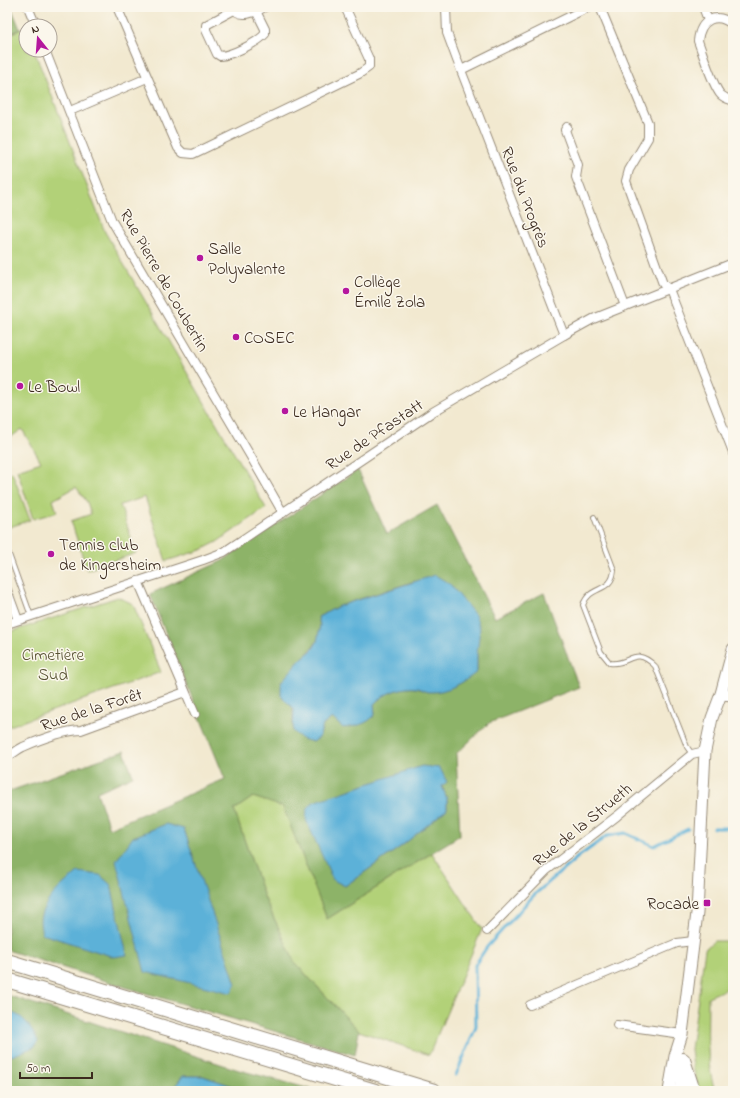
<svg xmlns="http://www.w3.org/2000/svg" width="740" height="1098" font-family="'Indie Flower',sans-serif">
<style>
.green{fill:#b2d178;stroke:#767e4b}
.forest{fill:#8db368;stroke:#646e43;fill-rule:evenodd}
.water{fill:#5cb1d8;stroke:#4c6e7b}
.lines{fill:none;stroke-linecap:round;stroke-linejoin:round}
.stream{stroke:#5cb1d8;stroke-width:3}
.lane-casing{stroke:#968a77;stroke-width:6}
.street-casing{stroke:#968a77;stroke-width:10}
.secondary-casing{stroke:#968a77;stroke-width:13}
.highway-casing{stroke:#968a77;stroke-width:16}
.lane{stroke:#fff;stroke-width:4}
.street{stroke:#fff;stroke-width:8}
.secondary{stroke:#fff;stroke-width:11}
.highway{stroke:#fff;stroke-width:14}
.poi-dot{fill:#b5179e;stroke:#fbf7ec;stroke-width:1.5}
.labels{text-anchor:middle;stroke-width:3;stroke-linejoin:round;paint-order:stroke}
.street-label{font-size:17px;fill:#3b2a1e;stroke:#fbf7ec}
.poi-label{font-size:17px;fill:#3b2a1e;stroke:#fbf7ec;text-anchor:start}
.park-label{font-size:17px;fill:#595434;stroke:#fbf7ec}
</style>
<rect width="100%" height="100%" fill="#fbf7ec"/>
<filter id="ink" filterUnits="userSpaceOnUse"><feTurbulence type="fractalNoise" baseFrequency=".025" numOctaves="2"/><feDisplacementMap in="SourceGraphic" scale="8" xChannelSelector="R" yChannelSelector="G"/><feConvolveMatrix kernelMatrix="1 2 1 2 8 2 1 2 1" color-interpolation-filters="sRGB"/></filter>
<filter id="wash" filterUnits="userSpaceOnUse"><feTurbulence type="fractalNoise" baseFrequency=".012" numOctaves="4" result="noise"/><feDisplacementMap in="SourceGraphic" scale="16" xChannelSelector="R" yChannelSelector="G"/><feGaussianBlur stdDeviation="0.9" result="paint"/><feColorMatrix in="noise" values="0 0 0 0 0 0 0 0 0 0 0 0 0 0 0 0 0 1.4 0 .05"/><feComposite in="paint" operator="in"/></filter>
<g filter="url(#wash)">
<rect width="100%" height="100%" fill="#f2e9d0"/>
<g class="green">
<path d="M25,27L26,30V50H34L105,232L266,508L217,542L201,550L166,561L145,497L120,505L136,553L87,570L71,521L91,514L87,502L76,487L53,500L57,512L33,519L17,470L41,462L22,429L7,440V36Z"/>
<path d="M12,472L30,520L7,528V474Z"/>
<path d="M118,597L133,604L161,672L7,727V633Z"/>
<path d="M253,797L283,806L327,919L432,853L482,929L429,1055L359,1031L295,963L264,897L234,810Z"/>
<path d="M714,941H733V986L708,997C708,1029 705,1060 715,1091H699L693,1067L691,1049L705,949Z"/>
</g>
<g class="forest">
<path d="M7,7H11L20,29L7,36Z"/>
<path d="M358,470L387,534L437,505L495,618L544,593L579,687L489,723L456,754L460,835L327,919L283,807L253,797L234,810L264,897L295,963L359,1031L355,1055L125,987L7,950V792L124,751L133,776L97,792L109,828L225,779L150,594L222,561ZM415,581L477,654V671L428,692C424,691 420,689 416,688C401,686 384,693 374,704L375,714L332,718L323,725L319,738L293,731V668C307,652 326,642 318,617L339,606ZM442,786L447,799V809L403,845L345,886ZM184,829L196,867L133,837Z"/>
<path d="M7,995L239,1070L318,1091H247L203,1076H183L171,1091H7V1053L12,1056L11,1013H7Z"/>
</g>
<g class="water">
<path d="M435,575L450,584L475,615L480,628L477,654V672C464,682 447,693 429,692C425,692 421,689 417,688C402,686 384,693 374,704L375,715C366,725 356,726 343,728L332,718L323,725L319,738L313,742L302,739L293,731L294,709L281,696V682L301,659L312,650L317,642L320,625L318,617L339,606Z"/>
<path d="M422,766L440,768L447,782L442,786L447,799V809L403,845L345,886L333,880L306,820L307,809L313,802Z"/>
<path d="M166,824L184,829L236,984L231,993L145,972L116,861L133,837Z"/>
<path d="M78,872L100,875L111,885L127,955L114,957L42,934C41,929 39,921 41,915C46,898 64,883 78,872Z"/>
<path d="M7,1013C23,1012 32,1029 38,1041L34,1047L12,1056L7,1053Z"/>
<path d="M183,1076H203L247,1091H171Z"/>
</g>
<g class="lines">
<g class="stream">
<path d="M714,828H733"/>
<path d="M456,1075L476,1027L475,965L487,947L534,895L578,857L607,836L625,833L654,846L688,829"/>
</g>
</g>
</g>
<g filter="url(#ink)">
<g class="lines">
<g class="lane-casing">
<g id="lane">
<path d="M594,517L614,570C612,594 590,584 583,605L601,652L610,663C630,666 634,645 655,666L687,747L692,754"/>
<path d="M7,549L31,616"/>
</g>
</g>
<g class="street-casing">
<g id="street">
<path d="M28,7L36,26"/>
<path d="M117,7L178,148L183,153L193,154L359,74L369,67V59L345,7"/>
<path d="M233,7C239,20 256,12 265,7"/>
<path d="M446,7L447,33L457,60L564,335"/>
<path d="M600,7L648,123V138L629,170L626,181L663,284L669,289L733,452"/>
<path d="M703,7L708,20"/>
<path d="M234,10L206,25V30L217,54L220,56C232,55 257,43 265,34V29L256,11"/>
<path d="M733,25C716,11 700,20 698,41C703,54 713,87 721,95C725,98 729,100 733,100"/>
<path d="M45,50L112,221L251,457L283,513"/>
<path d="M461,70L589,7"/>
<path d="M70,111L147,78"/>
<path d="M567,127L565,130L578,165L576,177L625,306"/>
<path d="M138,581L195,714"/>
<path d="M7,590L18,620"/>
<path d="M7,624L203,560L224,552L431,413L564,335L593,319L733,263"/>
<path d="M7,757C13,754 17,750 23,747C41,739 62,731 81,730L185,692"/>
<path d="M487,931L547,870L617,816L692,754L705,751"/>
<path d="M530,1005L677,943L693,941"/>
<path d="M617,1025L682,1034"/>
</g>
</g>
<g class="secondary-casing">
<g id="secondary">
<path d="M721,694L733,695"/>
<path d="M669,1091L675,1056L682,1034L697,913L705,751L712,718L721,694L733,649"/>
<path d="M680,1091L683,1064"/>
</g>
</g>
<g class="highway-casing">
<g id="highway">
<path d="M7,961L434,1091"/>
<path d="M7,980L375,1091"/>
<path d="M683,1060L693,1091"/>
</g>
</g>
<use href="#lane" class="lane"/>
<use href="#street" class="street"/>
<use href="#secondary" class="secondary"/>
<use href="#highway" class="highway"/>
</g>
</g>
<g class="poi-dot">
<circle cx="200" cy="258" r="4"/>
<circle cx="346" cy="291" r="4"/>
<circle cx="236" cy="337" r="4"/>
<circle cx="20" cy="386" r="4"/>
<circle cx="285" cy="411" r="4"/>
<circle cx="51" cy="554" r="4"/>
<rect x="703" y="899" width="8" height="8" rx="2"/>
</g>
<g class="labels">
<g class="street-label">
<text transform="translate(526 197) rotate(69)" y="6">Rue du Progrès</text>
<text transform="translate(165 280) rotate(60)" y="6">Rue Pierre de Coubertin</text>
<text transform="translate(374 434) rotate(-34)" y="6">Rue de Pfastatt</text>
<text transform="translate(91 709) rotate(-18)" y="6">Rue de la Forêt</text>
<text transform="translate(582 824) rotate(-39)" y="6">Rue de la Strueth</text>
</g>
<g class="poi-label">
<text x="208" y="254">Salle<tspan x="208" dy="20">Polyvalente</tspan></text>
<text x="354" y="287">Collège<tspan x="354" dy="20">Émile Zola</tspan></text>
<text x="244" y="343">COSEC</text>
<text x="28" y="392">Le Bowl</text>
<text x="293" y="417">Le Hangar</text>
<text x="59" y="550">Tennis club<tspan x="59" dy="20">de Kingersheim</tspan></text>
<text x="699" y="909" text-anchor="end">Rocade</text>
</g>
<g class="park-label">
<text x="53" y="660">Cimetière<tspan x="53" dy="20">Sud</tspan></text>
</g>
</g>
<rect width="740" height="1098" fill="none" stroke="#fbf7ec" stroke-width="24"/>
<g transform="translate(38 38) rotate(343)"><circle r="19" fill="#fbf7ec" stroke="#aea59a"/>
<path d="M0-3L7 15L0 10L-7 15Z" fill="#b5179e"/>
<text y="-6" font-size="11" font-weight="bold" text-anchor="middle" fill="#3b2a1e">N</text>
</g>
<path d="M20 1072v6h72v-6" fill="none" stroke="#3b2a1e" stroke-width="2"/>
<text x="26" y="1072" font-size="12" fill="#3b2a1e" stroke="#fbf7ec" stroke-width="3" paint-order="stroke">50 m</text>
</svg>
